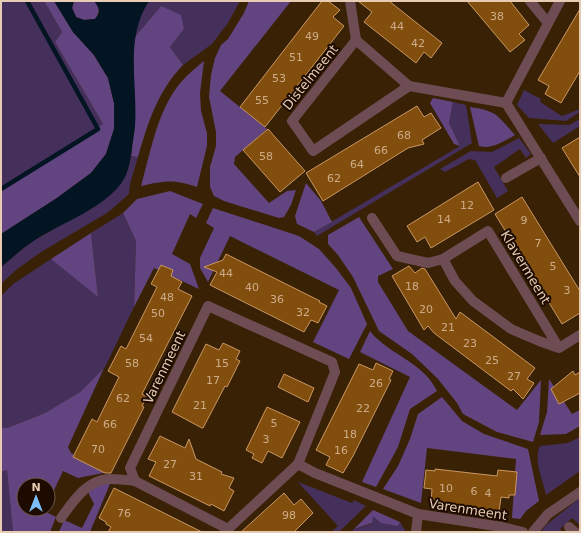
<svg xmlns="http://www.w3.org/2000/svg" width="581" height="533" font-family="'DejaVu Sans',sans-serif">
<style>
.green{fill:#452f5b}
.forest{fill:#624580}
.water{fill:#031423}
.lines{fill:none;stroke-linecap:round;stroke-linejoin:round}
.stream{stroke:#031423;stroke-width:4.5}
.building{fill:#814e0e;stroke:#ca9763}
.minor{stroke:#6d4d53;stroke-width:10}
.labels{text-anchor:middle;stroke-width:4;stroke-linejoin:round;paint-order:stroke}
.number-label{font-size:11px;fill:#ceac8a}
.street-label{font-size:13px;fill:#e7ccb3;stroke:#1d0b00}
</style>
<rect width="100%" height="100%" fill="#392105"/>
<g class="green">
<path d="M1,1H44L62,32L55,42L103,124L1,188Z"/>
<path d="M149,1H240L228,23L212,44L183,65L170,47L184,29L161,6L135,37C137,23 141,12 149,1Z"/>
<path d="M524,90L541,99L540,102L562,116L580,109V112L566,121L529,118L517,105Z"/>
<path d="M453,102L466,105L472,143L317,236L314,232L460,146L449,123Z"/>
<path d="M580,119V126L553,143L538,124L569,125Z"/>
<path d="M519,138L531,154L526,158L520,149L494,167L508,191L497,198L475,160L469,159L445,172L440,169L471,151L492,152Z"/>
<path d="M131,156L138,157L130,184L129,194L107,213L41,252L16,270L1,284V267L31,242L98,204L131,158Z"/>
<path d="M123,213L136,241L134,307L105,367L80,392L45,413L7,428H1V296L13,284L51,259L98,296L91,233Z"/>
<path d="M580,437V471L546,495C543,480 533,460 540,446L568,443Z"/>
<path d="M7,470L13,532H1V472Z"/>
<path d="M298,482L352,503L354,500L366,506L339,532H331L338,526Z"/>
<path d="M580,498V522L579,524L572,518L560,529L563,532H541L546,525Z"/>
<path d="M373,515L398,526L400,522L406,532H351L354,529L371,524Z"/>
</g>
<g class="forest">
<path d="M44,1H54L73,32L94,55L108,78L114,103V129L106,154L91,173L57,198L1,234V188L103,124L55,42L62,32Z"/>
<path d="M74,1H94C100,8 100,12 95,19L84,20L76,17L72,8Z"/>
<path d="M249,1H291L220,91L267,129L235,157L234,164L269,203L287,191L296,190L291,205L284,217L279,218L224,201L214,196L210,187V167L216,146V132L209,97L211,75L215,58L221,45L228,39L244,13Z"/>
<path d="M161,6L181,15L184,29L170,47L183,65C157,92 148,123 138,157L131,156L135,125L133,48L135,37Z"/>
<path d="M204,61L200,93L201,111L207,133V146L197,187C172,179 166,181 141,186C150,154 156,118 175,90C183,78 193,70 204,61Z"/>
<path d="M433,98L453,102L449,123L460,146L454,144L430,103Z"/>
<path d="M470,107C497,111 497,115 515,135C504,141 492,150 479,146Z"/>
<path d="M306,183L321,201L332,222L314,232L297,224L295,216Z"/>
<path d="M170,191L203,204L196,218L190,214L172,254L190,264L199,289L154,268L134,307L136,241L123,213L137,199Z"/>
<path d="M213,208L299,236L319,249L336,268L351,288L367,324L349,359L313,342L339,290L230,236L208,282L200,268V258L214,228L206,223Z"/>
<path d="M359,217L393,269L378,276V282L408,331L517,410L541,380L539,422L533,442L497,432L463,414L457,403L438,379L412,354L379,331L353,277L338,255L328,244V235Z"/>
<path d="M91,233L98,297L51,259Z"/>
<path d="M370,331C373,335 377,339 381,342C400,358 426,367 437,391L410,409L398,447L376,487L362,482L410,377L360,352Z"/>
<path d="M104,368L68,447L71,453L108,472L78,478L63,471L48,503V485H24V509H45L44,511L56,517L50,532H13L7,470L1,472V428H7L45,413L80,392Z"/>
<path d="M549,379L572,414L580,410V426L566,434L540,435L547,412Z"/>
<path d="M442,397L462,421L484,434L528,449L539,501L526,511L520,519L512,518L516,459L427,448L421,503L383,489L398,466L410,439L418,414Z"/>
<path d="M112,479L90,532H59L64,520L82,528L94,504L86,488Z"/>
<path d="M373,510L400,522L398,526L381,523L373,516L372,523L354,529Z"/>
</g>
<path class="water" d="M54,1H74L72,8L76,17L84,20L95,19C101,12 100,8 94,1H149C124,39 138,83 135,126C134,133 133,140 132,147C131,157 129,170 124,179C106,209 59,223 32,242C21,249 11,259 1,267V234L57,198L91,173L106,154L114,129V103L108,78L94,55L73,32Z"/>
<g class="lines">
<path class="stream" d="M1,189L98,129L27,1"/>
</g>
<g class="building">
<path d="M322,1H328L340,10L333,17L344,26L265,127L240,107Z"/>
<path d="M358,1H389L442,43L431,58L424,52L416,63L364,22L372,12Z"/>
<path d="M467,1H510L529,25L519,34L525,40L510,52Z"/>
<path d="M580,9V71L561,103L545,94L549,86L538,80Z"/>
<path d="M417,106L424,117L431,113L441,128L422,140L424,144L408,148L323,201L306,173Z"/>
<path d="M268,129L305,171L280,192L243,150Z"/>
<path d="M580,137V177L562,148Z"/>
<path d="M478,182L494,210L431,248L425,237L417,242L407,226Z"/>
<path d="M522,197L580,291V313L562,324L495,214Z"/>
<path d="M226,254L320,301L319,302L327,306L318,323L311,320L304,332L210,285L217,272L204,267L223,260Z"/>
<path d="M161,265L173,270L171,276L182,282L178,289L192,296L142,394L147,397L142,406L144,407L111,473H105L73,457L92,419L97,422L119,377L108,371L121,346L126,349L157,287L151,284Z"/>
<path d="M409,266L415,273L422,268L425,269L456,319L460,312L535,368L527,379L534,383L523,399L513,389L511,391L434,333L428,326L424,330L392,276Z"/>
<path d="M223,343L240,351L236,359L240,361L227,387L225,386L203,428H202L172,412L206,344L219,350Z"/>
<path d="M376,363L393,371L389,379L391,380L353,456L343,473L326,465L330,457L316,450L359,364L373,370Z"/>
<path d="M573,371L575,375L580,372V393L559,404L551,389Z"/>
<path d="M284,374L314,388L308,402L278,387Z"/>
<path d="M267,407L300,422L282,458L268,451L262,463L252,458L254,454L246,450Z"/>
<path d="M160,436L185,448L189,439L196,459L222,472L221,474L234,478L229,488L234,491L224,511L211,504L210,506L149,476L156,462L148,459Z"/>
<path d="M435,469L497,476L498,470L517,472L515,495H509V498L501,497L499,512L431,504L432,489L424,488L426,470L435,471Z"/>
<path d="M114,488L202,532H108L111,527L106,524V522L99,518Z"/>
<path d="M284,493L294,505L301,499L313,513L294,532H241Z"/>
</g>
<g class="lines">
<g class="minor">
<path d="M350,1L356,40"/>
<path d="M530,1L548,23"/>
<path d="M409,86L313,151L292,121L356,40L409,86L506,103L580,221"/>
<path d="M506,103L560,1"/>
<path d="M506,178L541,158"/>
<path d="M372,218L397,256L428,263L443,259"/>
<path d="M208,306L332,362L335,372L298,464L228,529L135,481L130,468Z"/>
<path d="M559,348L488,231L443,259L455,281L473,301L511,329L539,341L559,348L580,335"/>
<path d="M298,464L315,473L418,514L502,527L523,532"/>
<path d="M61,518C73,502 87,479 110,479C118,479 127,480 135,481"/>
<path d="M569,527L575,532"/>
<path d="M416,532L418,514"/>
<path d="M533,532L548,514L580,492"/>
</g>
</g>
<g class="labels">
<g class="number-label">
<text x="497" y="20">38</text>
<text x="397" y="30">44</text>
<text x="312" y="40">49</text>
<text x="418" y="47">42</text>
<text x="296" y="61">51</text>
<text x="279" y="82">53</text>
<text x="262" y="104">55</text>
<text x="404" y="139">68</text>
<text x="381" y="154">66</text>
<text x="266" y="160">58</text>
<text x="357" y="168">64</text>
<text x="334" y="182">62</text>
<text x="467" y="209">12</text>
<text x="444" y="223">14</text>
<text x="524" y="224">9</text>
<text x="538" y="247">7</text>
<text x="553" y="270">5</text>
<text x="226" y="277">44</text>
<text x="412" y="290">18</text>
<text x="252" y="291">40</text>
<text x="567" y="294">3</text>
<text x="167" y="301">48</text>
<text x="277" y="303">36</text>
<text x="426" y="313">20</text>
<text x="303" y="316">32</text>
<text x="158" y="317">50</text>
<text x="448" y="331">21</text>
<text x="146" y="342">54</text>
<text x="470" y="347">23</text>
<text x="492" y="364">25</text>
<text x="132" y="367">58</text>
<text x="222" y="367">15</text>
<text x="514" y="380">27</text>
<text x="213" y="384">17</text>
<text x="376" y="387">26</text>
<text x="123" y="402">62</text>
<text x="200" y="409">21</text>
<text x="363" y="412">22</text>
<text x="274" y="427">5</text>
<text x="110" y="428">66</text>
<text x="350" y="438">18</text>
<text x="266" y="443">3</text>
<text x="98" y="453">70</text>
<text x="341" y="454">16</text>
<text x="170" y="468">27</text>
<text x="196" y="480">31</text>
<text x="446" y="492">10</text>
<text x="474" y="495">6</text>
<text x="488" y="497">4</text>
<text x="124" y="517">76</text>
<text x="289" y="519">98</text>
</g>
<g class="street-label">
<text transform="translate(310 77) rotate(-51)" y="5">Distelmeent</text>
<text transform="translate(526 267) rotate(59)" y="5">Klavermeent</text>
<text transform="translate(164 367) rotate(-64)" y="5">Varenmeent</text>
<text transform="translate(468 509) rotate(9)" y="5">Varenmeent</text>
</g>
</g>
<rect width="581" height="533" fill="none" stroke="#e7ccb3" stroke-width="4"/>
<g transform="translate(36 497)"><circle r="19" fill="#1d0b00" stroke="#6e5848"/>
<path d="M0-3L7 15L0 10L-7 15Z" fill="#7bbef8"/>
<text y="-6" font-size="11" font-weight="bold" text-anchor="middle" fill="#e7ccb3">N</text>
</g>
</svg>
